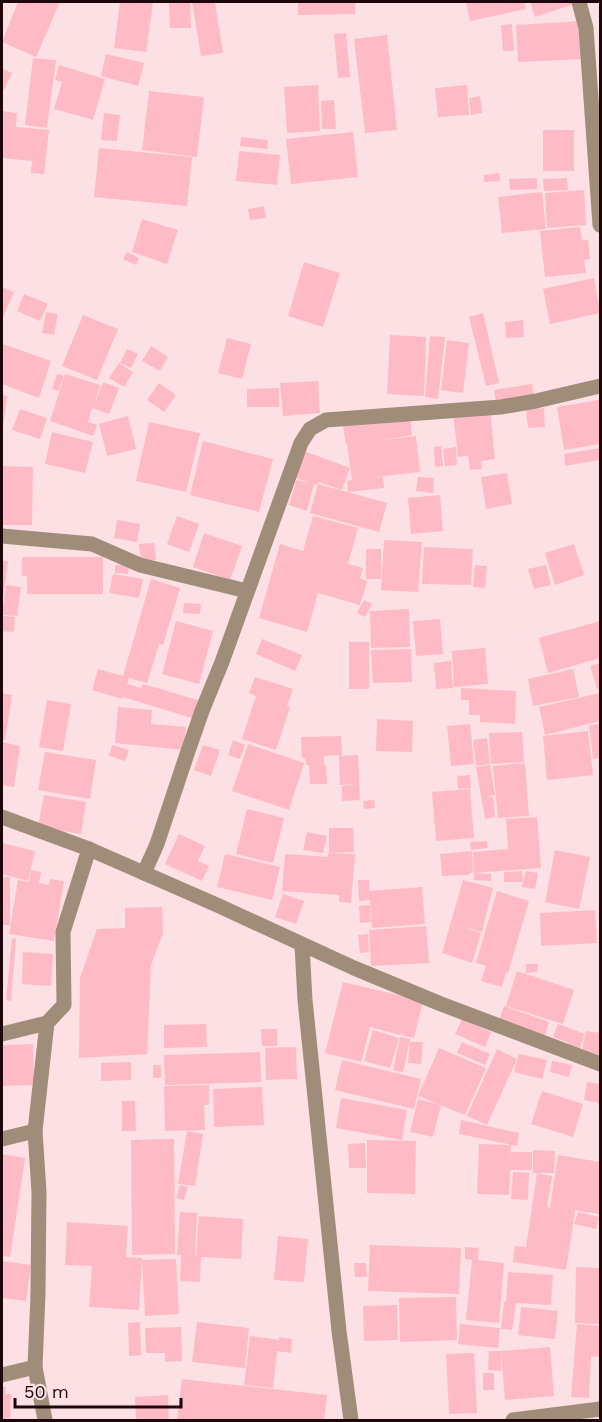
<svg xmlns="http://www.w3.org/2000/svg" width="602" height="1422" font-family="'Work Sans',sans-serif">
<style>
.building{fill:#ffbbc5}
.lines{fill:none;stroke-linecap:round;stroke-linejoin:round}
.street{stroke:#9f8d7a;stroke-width:15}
</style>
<rect width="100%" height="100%" fill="#fce0e3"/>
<g class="building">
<path d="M18,2H60L36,57L2,42Z"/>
<path d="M120,2H153L146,52L114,48Z"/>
<path d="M169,2H190L191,28H170Z"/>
<path d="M192,2H215L223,53L201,56Z"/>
<path d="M298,2H355V14L298,15Z"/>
<path d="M466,2H524L526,9L470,21Z"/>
<path d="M530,2H573L574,4L535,17Z"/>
<path d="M582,21L584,59L518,62L516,25Z"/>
<path d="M512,24L514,51H503L501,25Z"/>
<path d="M346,33L350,77L338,78L334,34Z"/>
<path d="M387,35L397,130L365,133L354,39Z"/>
<path d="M106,54L144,63L138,86L101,76Z"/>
<path d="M33,58L56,60L47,128L25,125Z"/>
<path d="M59,65L105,79L93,120L54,109L62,82L55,80Z"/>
<path d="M2,68L12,73L4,90L2,89Z"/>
<path d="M318,85L320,131L287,133L284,87Z"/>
<path d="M467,85L469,115L438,117L435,88Z"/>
<path d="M149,91L204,97L197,157L142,150Z"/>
<path d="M480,96L482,113L471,115L469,98Z"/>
<path d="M334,100L336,129H322L321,101Z"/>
<path d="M2,111L17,113L16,127L49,130L44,174L31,173L32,161L2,158Z"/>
<path d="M104,113L120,115L117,141L101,140Z"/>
<rect x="543" y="130" width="31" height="41"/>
<path d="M353,132L358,177L291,184L286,139Z"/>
<path d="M241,137L268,140L267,149L240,146Z"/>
<path d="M99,148L192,157L187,206L94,197Z"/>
<path d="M239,151L280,155L277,185L236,181Z"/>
<path d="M499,173L500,181L484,182V175Z"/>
<path d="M537,178V189L510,190L509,179Z"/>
<path d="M567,178L568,190L544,191L543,179Z"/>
<path d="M584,190L586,225L547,228L545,193Z"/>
<path d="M542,192L546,229L502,233L498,197Z"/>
<path d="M264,206L266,218L250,220L248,209Z"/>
<path d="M142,219L178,230L167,264L132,252Z"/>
<path d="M580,227L582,240H588L590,259L584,260L586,273L545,277L540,231Z"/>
<path d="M127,252L139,258L136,265L123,259Z"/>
<path d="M304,262L340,273L323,327L288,316Z"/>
<path d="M594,278L600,313L550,324L543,289Z"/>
<path d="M2,287L14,292L3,317L2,316Z"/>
<path d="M24,294L48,304L40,321L17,311Z"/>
<path d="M46,312L58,314L54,335L42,333Z"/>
<path d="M483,313L499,383L486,386L469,317Z"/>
<path d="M83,315L118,329L97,380L62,366Z"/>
<path d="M523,320L524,337L506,338L505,322Z"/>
<path d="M390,335L426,337L424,396L387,394Z"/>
<path d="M430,336L445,337L438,399L425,397Z"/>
<path d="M227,338L251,344L242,379L218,373Z"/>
<path d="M447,340L469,343L463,393L441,390Z"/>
<path d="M3,344L51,361L39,398L2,384V349Z"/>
<path d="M151,346L168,357L160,371L142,361Z"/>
<path d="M127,349L138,354L131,368L120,363Z"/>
<path d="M119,363L133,372L124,387L109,378Z"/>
<path d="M57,374L64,376L58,391L52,389Z"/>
<path d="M65,374L100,385L94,405L103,382L119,388L109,414L92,408L88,422L97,425L93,436L50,421Z"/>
<path d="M318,381L320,413L283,416L280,383Z"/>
<path d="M159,383L176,395L164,412L147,400Z"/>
<path d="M532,384L534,400L497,406L494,390Z"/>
<path d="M279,388V407H247V389Z"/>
<path d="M2,395L7,396L3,427H2Z"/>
<path d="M599,400L600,409V444L564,450L557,407Z"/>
<path d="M544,408L545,427L528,428L526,410Z"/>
<path d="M20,409L47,418L40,439L12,430Z"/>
<path d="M490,410L495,459L481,461L482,469L470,470L468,456L458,457L453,413Z"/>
<path d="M128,416L136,449L107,456L99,424Z"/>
<path d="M410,416L412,435L384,440L416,436L420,472L375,477H383L384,488L348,492L347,481L352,480L347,444L346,445L343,426Z"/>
<path d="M149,422L200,433L186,492L136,481Z"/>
<path d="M52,432L93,442L85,473L45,464Z"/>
<path d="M203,441L273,459L259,512L190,495Z"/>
<path d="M441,446L443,466L435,467L434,447Z"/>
<path d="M456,447L457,465L445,466L443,449Z"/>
<path d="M600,448V460L565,466L564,454Z"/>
<path d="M304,451L350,468L342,490L319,482L317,485L314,484L307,511L289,505L296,480L310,483L295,478Z"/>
<path d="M2,466L33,467L32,525H2Z"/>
<path d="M507,473L512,504L486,509L481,477Z"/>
<path d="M418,477L434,478L433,493L416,491Z"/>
<path d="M318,484L387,503L379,532L310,513Z"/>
<path d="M440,495L443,531L411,534L408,498Z"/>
<path d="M177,516L199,524L189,552L167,544Z"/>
<path d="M313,516L358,528L348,564L363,568L360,578L367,581L360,605L318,593L307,632L259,618L280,544L303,551Z"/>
<path d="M117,520L140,524L137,542L114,538Z"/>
<path d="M204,533L242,546L230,580L193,567Z"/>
<path d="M384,540L422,542L418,592L381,590Z"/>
<path d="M154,543L156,560L141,561L139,544Z"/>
<path d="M574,544L584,575L555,585L545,553Z"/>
<path d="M424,547L473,549L471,585L422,584Z"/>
<rect x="366" y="549" width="15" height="30"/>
<path d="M22,557H103V594H27V576H22Z"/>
<path d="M2,560L8,561L3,601H2Z"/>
<path d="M115,565H129L128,574L115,573Z"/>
<path d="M475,565L487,566L485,588L473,587Z"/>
<path d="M546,565L551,585L534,589L528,569Z"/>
<path d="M113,574L143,579L139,598L109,593Z"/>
<path d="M151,579L180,588L163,645L159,644L147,683L129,678L127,684L141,688L143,684L201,701L195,719L123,697L122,699L92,690L98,669L123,676Z"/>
<path d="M6,585L21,587L17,616L2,615Z"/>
<path d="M364,600L372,604L365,617L357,613Z"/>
<path d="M184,603L201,604L200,614L183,613Z"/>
<path d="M409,609L410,647L371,648L370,611Z"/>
<path d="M3,616L15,617L14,632L2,631Z"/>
<path d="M440,619L443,654L416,656L413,621Z"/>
<path d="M176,621L213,631L199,684L162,674Z"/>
<path d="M600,621V658L548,673L539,638Z"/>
<path d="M262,639L302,655L295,671L256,654Z"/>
<rect x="349" y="642" width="20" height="47"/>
<path d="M485,648L488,684L454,687L452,651Z"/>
<path d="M411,649L412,682L373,683L371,650Z"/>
<path d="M451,661L453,688L436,689L434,663Z"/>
<path d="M600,663V688L597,689L590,666Z"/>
<path d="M573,669L579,697L533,706L528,679Z"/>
<path d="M255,677L293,689L287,706L290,707L276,750L242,739L256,696L249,693Z"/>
<path d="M461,688L516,691L515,724L480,722V715H469V700H461Z"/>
<path d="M2,693L12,695L5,740L2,739Z"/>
<path d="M600,693V721L545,735L539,707Z"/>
<path d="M47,700L71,704L63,751L39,747Z"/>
<path d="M118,707L152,710L151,724L186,727L184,750L115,743Z"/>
<path d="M377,719L413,721L412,752L376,751Z"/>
<path d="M470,724L474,764L451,766L447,726Z"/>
<path d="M600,724V758L593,759L589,725Z"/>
<path d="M588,731L593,775L547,780L543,736Z"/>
<path d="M522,732L524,762L491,764L489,733Z"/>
<path d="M341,736L342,756L358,755L360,800L342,801V786L356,784L340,785L339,755L324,756V765H326L327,784H310L309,765H306V758H302L301,737Z"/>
<path d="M487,738L490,764L476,766L473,740Z"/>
<path d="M233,740L245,745L240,759L228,755Z"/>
<path d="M2,742L20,746L14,787L2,785Z"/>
<path d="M248,744L304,763L289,810L232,791Z"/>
<path d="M112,745L129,750L125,761L109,756Z"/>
<path d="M203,745L220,750L211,776L194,770Z"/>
<path d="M45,752L96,760L90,799L38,790Z"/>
<path d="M525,763L529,816L498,818L493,766Z"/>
<path d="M490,765L495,795L485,797H493L495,817L485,819L476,767Z"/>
<path d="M470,775L471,788L458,789L457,776Z"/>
<path d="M470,789L474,838L436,841L432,792Z"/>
<path d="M44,795L86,802L81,834L38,827Z"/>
<path d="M374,800L375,808L364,809L363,801Z"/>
<path d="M247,809L284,818L273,863L236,854Z"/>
<path d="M537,817L541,868L474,873L473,852L508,849L506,819Z"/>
<path d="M329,828H353L354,852L329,853Z"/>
<path d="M307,832L327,836L323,853L303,850Z"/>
<path d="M179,834L205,846L198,861L209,866L202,881L165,864Z"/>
<path d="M487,841L488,848L471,850L470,842Z"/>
<path d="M2,843L35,851L28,881L2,874Z"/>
<path d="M555,850L590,857L579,909L545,902Z"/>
<path d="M472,851L473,873H469V875L442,876L440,854Z"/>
<path d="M328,853L355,854L351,903L339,902V895L282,891L285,854L328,857Z"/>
<path d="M225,854L280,867L272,900L217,887Z"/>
<path d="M31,870L41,872L39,883L49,885L50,879L64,881L54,941L9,934L18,880L29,882Z"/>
<path d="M522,871L523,882H504V872Z"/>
<path d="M526,871L538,873L535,889L522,887Z"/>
<path d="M474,873L491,874V881L474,880Z"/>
<rect x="2" y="877" width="8" height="48"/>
<path d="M358,880H369V891L422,887L425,924L372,928L370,900L359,901Z"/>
<path d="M463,880L493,888L482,932L460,926L481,933L472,963L442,953Z"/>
<path d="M497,891L529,901L508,973L506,972L502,987L481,981L486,966L476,963Z"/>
<path d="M283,894L304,901L296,924L275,917Z"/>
<path d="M370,905L371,922L360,923L359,906Z"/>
<path d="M162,907L163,933L151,965L147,1054L79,1058L80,978L97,929L125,928V908Z"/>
<path d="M595,910L597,943L541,946L540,913Z"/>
<path d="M426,926L429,963L371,966L369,930Z"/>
<path d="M368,934L369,952L360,953L358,935Z"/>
<path d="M12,938L16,939L11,1001L6,1000Z"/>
<path d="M23,952L53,954L51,986L22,984Z"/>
<path d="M526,964H538L537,972L526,973Z"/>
<path d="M517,971L574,990L563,1024L506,1006Z"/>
<path d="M343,982L423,1001L414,1038L401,1035V1032L400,1035L370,1027L361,1062L325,1053Z"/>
<path d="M504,1006L549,1022L545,1036L499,1020Z"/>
<path d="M462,1019L491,1032L485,1047L455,1034Z"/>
<path d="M206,1024L207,1047L164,1048V1025Z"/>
<path d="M558,1024L585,1034L579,1050L568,1045L569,1043L553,1037Z"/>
<path d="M261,1029H277V1046H262Z"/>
<path d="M373,1030L399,1038L390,1068L364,1061Z"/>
<path d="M586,1031L600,1033V1059L581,1055Z"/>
<path d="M400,1037L410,1039L403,1072L393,1070Z"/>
<path d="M410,1042H423L421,1064L408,1063Z"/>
<path d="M462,1042L490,1054L485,1065L457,1053Z"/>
<path d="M33,1044L34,1085L2,1086V1045Z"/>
<path d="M296,1047L297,1079L266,1080L265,1048Z"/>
<path d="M439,1048L486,1068L465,1115L418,1096Z"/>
<path d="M497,1049L517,1059L487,1125L467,1116Z"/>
<path d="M260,1052L261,1082L165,1085L164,1055Z"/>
<path d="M519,1054L547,1060L542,1079L514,1072Z"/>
<path d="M342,1060L421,1079L414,1109L335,1090Z"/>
<path d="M552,1061L572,1065L569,1077L550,1072Z"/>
<path d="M131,1062V1080L101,1081V1063Z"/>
<rect x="153" y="1065" width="8" height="13"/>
<path d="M587,1082L600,1084V1103L584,1100Z"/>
<path d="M209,1085V1105H204L205,1130L165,1131L164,1086Z"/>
<path d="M262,1087L264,1125L214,1127L213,1089Z"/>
<path d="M542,1091L583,1104L573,1137L531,1124Z"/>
<path d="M341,1098L407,1110L402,1140L336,1128Z"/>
<path d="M418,1099L441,1105L433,1137L410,1132Z"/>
<path d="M122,1101H135L136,1131H122Z"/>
<path d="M461,1120L519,1133L517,1146L459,1134Z"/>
<path d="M187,1131L203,1134L195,1186L178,1184Z"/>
<path d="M174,1139L175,1254L132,1255L131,1140Z"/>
<path d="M367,1140L416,1141L415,1194L367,1193Z"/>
<path d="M365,1143L366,1168H349L348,1144Z"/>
<path d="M479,1144L511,1145L510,1165L511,1152H532V1170H510L509,1195L477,1194Z"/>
<path d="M533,1150L555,1151L554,1173H533Z"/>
<path d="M2,1154L25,1158L10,1257L2,1256Z"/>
<path d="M558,1155L600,1162V1214L574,1210L575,1211L566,1270L513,1262L515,1246L526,1247L537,1173L552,1176L547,1207L550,1208Z"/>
<path d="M513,1172L529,1173L528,1200L511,1199Z"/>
<path d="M180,1185L188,1187L184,1200L176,1198Z"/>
<path d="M180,1212L197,1213L195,1256H196L199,1216L243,1219L241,1259L201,1257L200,1282L180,1281L181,1255H177Z"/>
<path d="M578,1212L599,1217L596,1229L574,1224Z"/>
<path d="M67,1222L128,1226L126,1257L142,1258L139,1310L89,1307L92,1266L65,1265Z"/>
<path d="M278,1236L308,1239L304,1282L274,1280Z"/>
<path d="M370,1245L461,1248L459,1294L368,1291Z"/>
<path d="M465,1247L479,1248L478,1260L504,1263L499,1323L466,1320L472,1260L465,1259Z"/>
<path d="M176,1259L179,1314L145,1316L142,1260Z"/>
<path d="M2,1261L31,1265L26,1301L2,1298Z"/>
<path d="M354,1263H366L367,1277H355Z"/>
<path d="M576,1267L600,1268V1324L575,1323Z"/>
<path d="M508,1272L553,1275L551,1305L516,1303L512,1330L501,1329L504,1302H506Z"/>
<path d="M456,1297L457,1340L400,1342L399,1298Z"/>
<path d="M397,1305L398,1340L364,1341L363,1306Z"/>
<path d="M521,1307L558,1311L555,1339L518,1335Z"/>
<path d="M140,1322L141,1355L129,1356L128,1323Z"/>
<path d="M197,1322L249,1328L245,1368L192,1362Z"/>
<path d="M460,1324L500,1328L498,1348L458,1344Z"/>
<path d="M577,1324L600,1326V1357L591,1356L589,1398L571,1397Z"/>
<path d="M181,1327L182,1361L165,1362V1353H146L145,1328Z"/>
<path d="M250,1336L279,1340V1337L292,1339L291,1353L277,1351L273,1388L244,1385Z"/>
<path d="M550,1347L554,1396L505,1400L501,1351Z"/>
<path d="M489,1351H501V1371L488,1370Z"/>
<path d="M474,1353L477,1413L449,1414L446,1354Z"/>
<rect x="483" y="1373" width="11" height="17"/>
<path d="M182,1379L327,1395L324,1420H177Z"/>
<path d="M2,1387H6L5,1394H11L10,1420H2Z"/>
<path d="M168,1395L169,1420H136L135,1397Z"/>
</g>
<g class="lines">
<g class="street">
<path d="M579,2L586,28L600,225"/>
<path d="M2,536L92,544L140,565L247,591"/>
<path d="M2,817L89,849L217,905L354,968L441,1004L600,1064"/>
<path d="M144,873L157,844L186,757L202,711L222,662L301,443L310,429L326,420L501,407L536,401L600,386"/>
<path d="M302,945L305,1000L339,1331L351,1420"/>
<path d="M2,1034L47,1023"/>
<path d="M2,1139L35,1131"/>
<path d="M35,1367L45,1420"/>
<path d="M2,1375L35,1367L38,1294L39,1192L35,1131L47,1023L64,1005L63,932L89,849"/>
<path d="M513,1420L600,1409"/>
</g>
</g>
<rect width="602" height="1422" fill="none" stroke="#1d070b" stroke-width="6"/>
<path d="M15 1398v9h166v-9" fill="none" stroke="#1d070b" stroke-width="3"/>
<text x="24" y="1398" font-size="18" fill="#1d070b" stroke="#fce0e3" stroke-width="4.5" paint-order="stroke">50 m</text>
</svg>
